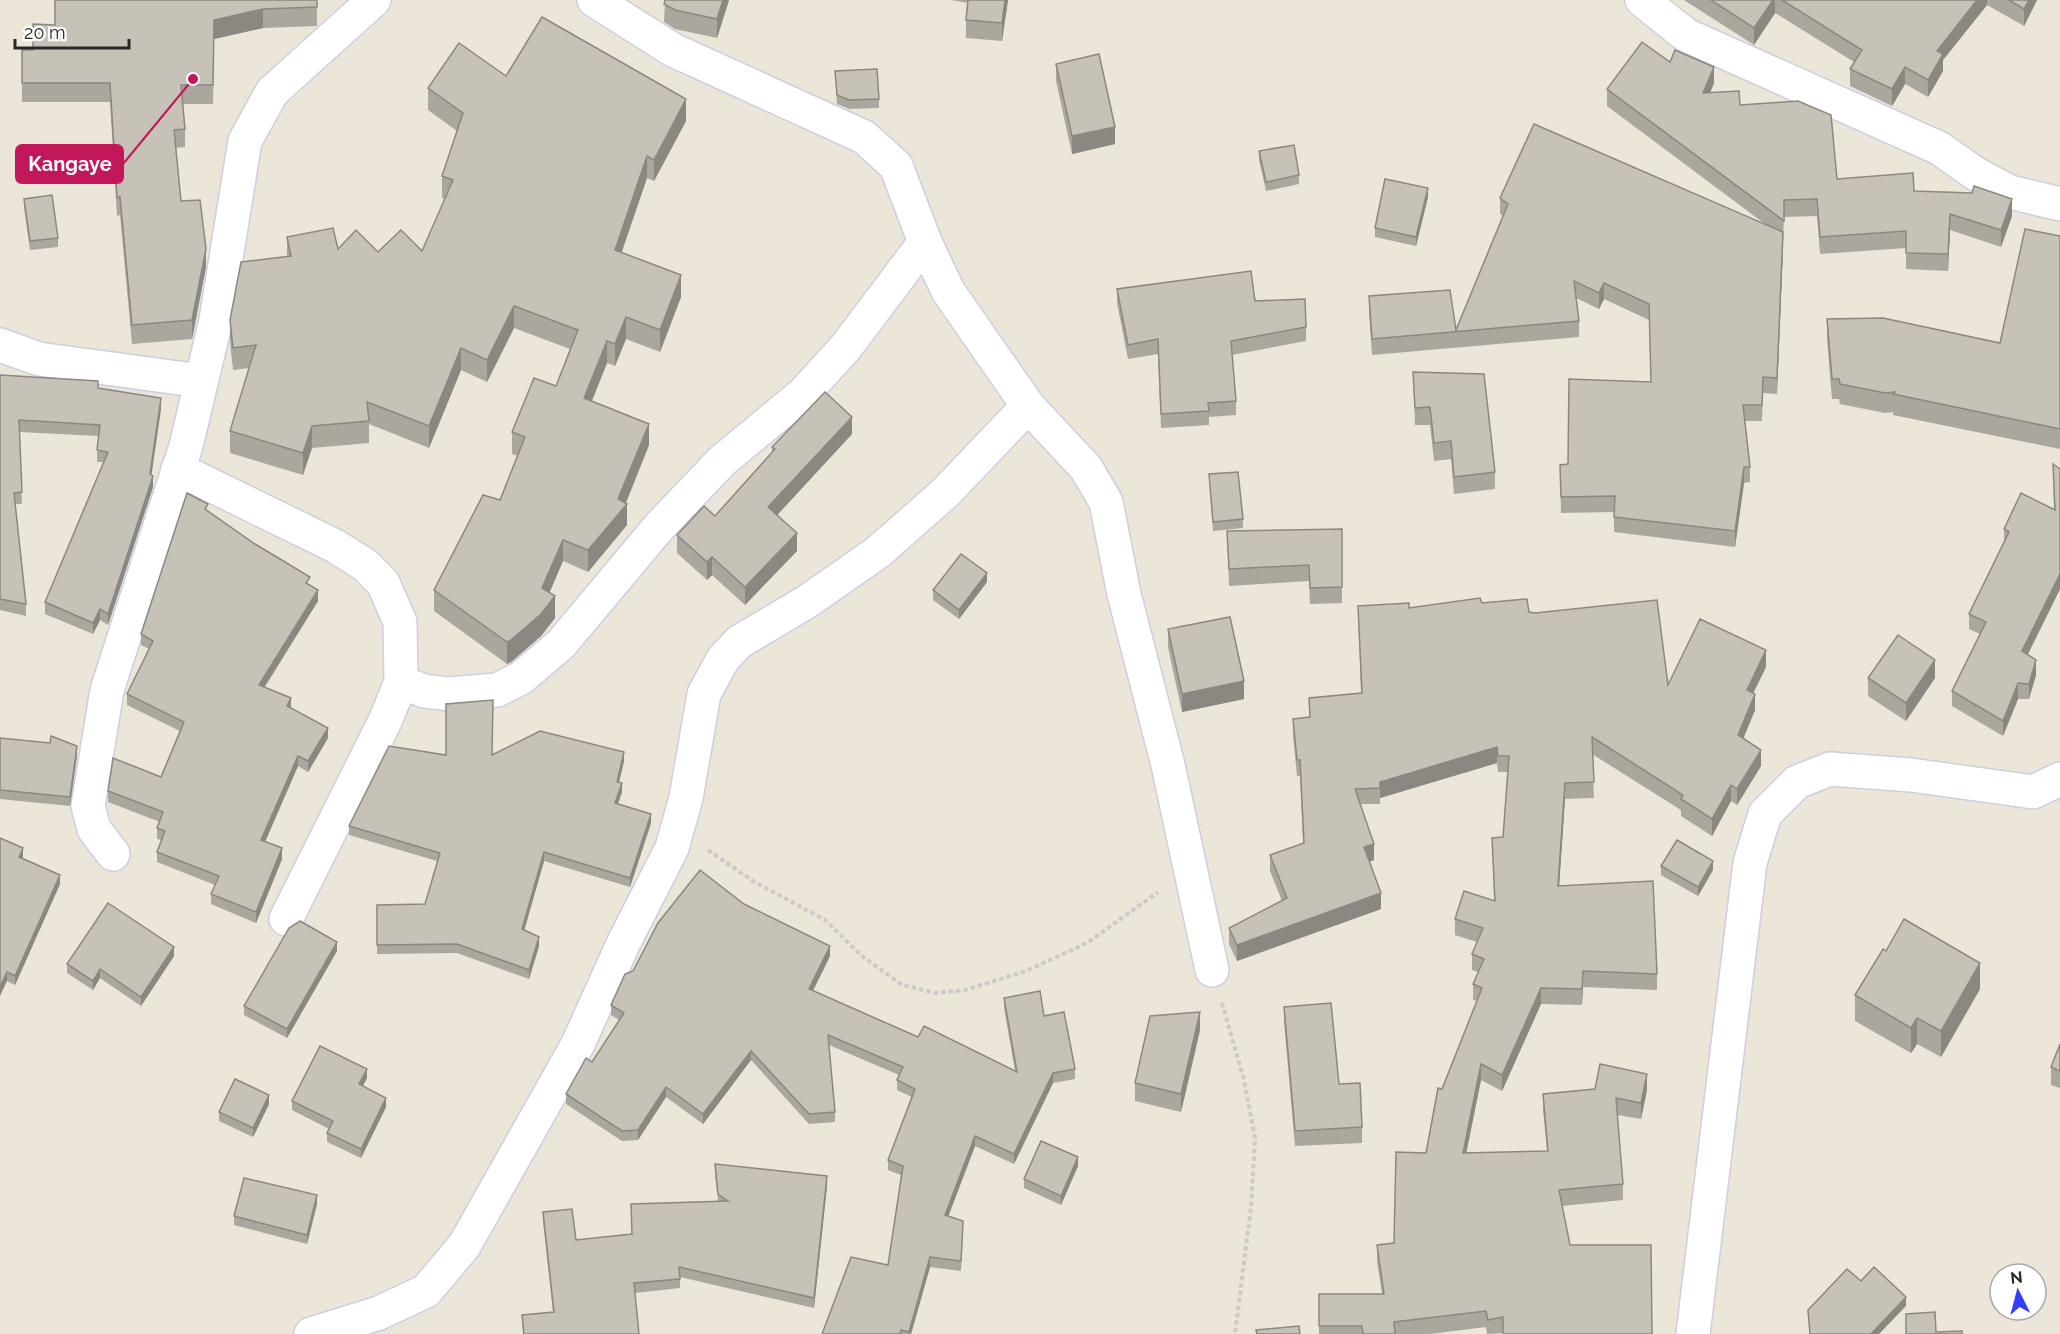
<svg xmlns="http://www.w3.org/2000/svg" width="2060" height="1334" font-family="Raleway,sans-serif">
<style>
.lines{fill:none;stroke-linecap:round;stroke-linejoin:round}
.minor-casing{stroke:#cdcee2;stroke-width:36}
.path{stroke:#cbcbcb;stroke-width:4;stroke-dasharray:4.5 3;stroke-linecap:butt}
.minor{stroke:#fff;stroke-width:33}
.wall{fill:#aaa79e}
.shaded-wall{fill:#8b8881}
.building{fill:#c6c2b8;stroke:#8b8881;stroke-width:1.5}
.leader{fill:none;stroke:#c2185b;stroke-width:2}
.callout-dot{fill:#c2185b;stroke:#fff;stroke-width:2}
.callout{fill:#c2185b;stroke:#c2185b;stroke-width:2}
.callout-label{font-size:20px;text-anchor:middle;font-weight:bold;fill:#fff}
</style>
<rect width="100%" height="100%" fill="#ece6d8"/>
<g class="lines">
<g class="minor-casing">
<g id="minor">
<path d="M594,0L673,50L864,137L896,166L925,242L948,291L1028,406L1086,468L1106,502L1124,594L1168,765L1212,970"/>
<path d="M1642,0L1686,35L1939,148L1976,174L2010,192L2060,204"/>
<path d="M0,345L39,359L201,381"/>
<path d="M178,469L335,546L365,565L383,583L400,622L401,682L385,721L286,919"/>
<path d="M401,682L424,691L448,694L497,690L521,678L561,644L659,527L722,461L804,393L846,347L925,242"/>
<path d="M113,854L94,829L88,806L107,690L186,446L216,320L245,141L272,92L374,0"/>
<path d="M311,1334L379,1313L426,1291L464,1246L578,1044L623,944L672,848L686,798L704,694L723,659L739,642L808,601L878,552L945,493L1028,406"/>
<path d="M1693,1334L1750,863L1765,814L1797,782L1830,769L1911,775L2033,792L2060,779"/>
</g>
</g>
<g class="path">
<path d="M708,850L753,881L825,920L862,956L902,985L936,993L965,990L1026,971L1087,943L1158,892"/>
<path d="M1222,1003L1244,1080L1255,1138L1251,1207L1235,1334"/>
</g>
<use href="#minor" class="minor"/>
</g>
<g class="wall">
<path d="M317,0V26L263,28L214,39L213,104H183L185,129V147L176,148L181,201L206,267L192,339L132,344L120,215L117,216L110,102H22V50H33L55,25Z"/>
<path d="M665,0H729L717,38L675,29L664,22Z"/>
<path d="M951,0H1008L1002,41L966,38V20L968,3Z"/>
<path d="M1684,0H2037L2024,26L1987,5L1943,60V71L1928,97L1905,84L1892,106L1850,86V69L1854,62L1775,13L1754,45Z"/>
<path d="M1670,62L1714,83L1710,93L1740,105L1837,179L1914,191L2012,216L2001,247L1950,230L1948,271L1906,269V248L1820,254L1817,216L1784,217L1777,394L1763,393L1762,421H1745L1750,467V482L1744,483L1735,547L1614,532V512L1561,513L1560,465L1568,464L1651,382L1649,320L1604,299L1599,309L1576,298L1579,321V337L1372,355L1369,312V296L1456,330L1503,216L1500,214V198L1765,224L1607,106V89Z"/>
<path d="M1056,64L1115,144L1072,154L1056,81Z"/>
<path d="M835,71L879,99V108L849,109L837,104Z"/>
<path d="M506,76L686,121L654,181L647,178L621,252L681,297L660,352L626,339L615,366L607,363L592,401L649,445L626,503L627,525L588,572L563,561L549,593L555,618L541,636L511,662L507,664L434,611V590L500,500L518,456L512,454V432L556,386L570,349L514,328L487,382L461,370L429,448L369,424V443L312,448L303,475L230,453V431L249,368L233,370L230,342V320L287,257V237L338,249L378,252L422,251L445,199L442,198V176L457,131L428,110V88Z"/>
<path d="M1259,151L1299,175V184L1266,191L1259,160Z"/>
<path d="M1428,197L1416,246L1375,237V228Z"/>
<path d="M24,199L58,238V247L30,250L24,208Z"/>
<path d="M2060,236V449L1893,415V412L1885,413L1840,404L1839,399H1832L1827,339V319L2000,343Z"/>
<path d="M1117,289L1306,327V341L1232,355L1236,401V415L1209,417V425L1161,428L1158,354L1128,359L1117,303Z"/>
<path d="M1413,372L1495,472V489L1454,494L1451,459L1434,461L1430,425H1415Z"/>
<path d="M0,375L98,388L161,409L151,475L153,487L108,625L100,620L93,634L45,614V602L104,462H97V450L99,436L19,432L22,504H15L26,604V616L0,610Z"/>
<path d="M852,434L777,515L797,551L745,605L712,575L707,580L677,553V535L715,516L772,452V447Z"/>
<path d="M2053,464L2060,589L2028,654L2036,675L2029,699H2018L2003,736L1952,706V691L1980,634L1969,629V614L2004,543V529L2054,510Z"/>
<path d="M1209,474L1243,519V528L1213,531Z"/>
<path d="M208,511L310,585L318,601L265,687L328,738L308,772L298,766L265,842L282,859L256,923L211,904V894L215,885L157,862V852L161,840L157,839V828L160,822L108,802V791L161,777L180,731L127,705V694L149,649L141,645V634Z"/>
<path d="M1342,529V603L1310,604L1309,581L1229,586L1227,531Z"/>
<path d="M987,582L959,619L933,600V590Z"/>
<path d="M1482,603L1529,612L1668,685L1766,667L1753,693L1755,710L1743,739L1761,766L1737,805L1731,801L1712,836L1681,816V810L1592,754L1594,798L1565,799L1559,886L1657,974V990L1583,987L1582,1005L1541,1004L1502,1091L1481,1080L1466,1153L1547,1151L1543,1110V1094L1647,1090L1641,1119L1617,1115L1623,1184V1200L1562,1206L1503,1333L1487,1334L1486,1327L1430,1334H1319V1294H1382L1377,1261V1245L1394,1243L1426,1153L1442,1089L1477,1001L1473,1000V984L1478,972L1472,970V954L1477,942L1455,935V919L1494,901L1492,838L1503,837L1508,772H1498L1497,763L1380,798V804H1360L1374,860L1369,862L1381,909L1237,961L1229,944V928L1282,901L1270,871V855L1303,843L1300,776H1297L1293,735V719L1309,718V698L1361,693L1358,606L1409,608Z"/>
<path d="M1168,629L1244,699L1182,712L1168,647Z"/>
<path d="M1868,678H1935L1906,721L1868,696Z"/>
<path d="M0,738L77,755L70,806L0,799Z"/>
<path d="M446,755H493L624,761L619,782L622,792L618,804L651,823L630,887L544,861L524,930L539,946L529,979L457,953L377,954V905L425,904L437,861L349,835V826Z"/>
<path d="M0,838L23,857L22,858L60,884L15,985L7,981Z"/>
<path d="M1661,866L1713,870L1698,896L1661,875Z"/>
<path d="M744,904L830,956L813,990L918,1037L1015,1071L1004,1008V998L1044,1016L1075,1069V1079L1053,1083L1014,1164L975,1146L948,1216L963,1231L961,1271L930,1267L911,1334H822L888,1265L901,1175L888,1170V1160L912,1097L897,1090V1080L899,1075L829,1045L835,1112V1122L809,1124L751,1060L703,1124L666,1097L638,1140L622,1141L566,1104V1094L592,1062L619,1020L611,1015V1005L633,971Z"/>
<path d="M337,951L287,1038L244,1015V1006Z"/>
<path d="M1886,951L1980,989L1941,1057L1917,1044L1911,1053L1855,1021V995Z"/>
<path d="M174,956L141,1006L100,978L93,990L67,973V964Z"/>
<path d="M1284,1007L1339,1084L1362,1127V1143L1295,1146L1284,1022Z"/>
<path d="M1200,1030L1181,1112L1135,1101V1083Z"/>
<path d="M2060,1044V1088L2051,1085V1067Z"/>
<path d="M367,1078L363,1086L386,1107L361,1158L327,1142V1133L329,1129L292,1110V1101Z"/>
<path d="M269,1104L253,1137L219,1121V1112Z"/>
<path d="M715,1164L827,1186L814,1308L680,1277V1288L635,1293L639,1334H523L522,1315L553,1312L543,1222V1212L576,1240L632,1234L718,1201L715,1174Z"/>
<path d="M1078,1166L1061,1205L1024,1188V1179Z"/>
<path d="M317,1204L307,1244L234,1225V1216Z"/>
</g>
<g class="shaded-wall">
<path d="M723,0H729L717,38V19Z"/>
<path d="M1005,0H1008L1002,41V23Z"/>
<path d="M1773,0H1775V13L1754,45V28Z"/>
<path d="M1977,0H1987V5L1943,60V71L1928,97V80L1937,51Z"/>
<path d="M2029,0H2037L2024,26V9Z"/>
<path d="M263,9V28L214,39L213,104L214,20Z"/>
<path d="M1714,67V83L1703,110V93Z"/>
<path d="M1905,67V84L1892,106V89Z"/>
<path d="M686,99V121L654,181V160Z"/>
<path d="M1115,127V144L1072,154V136Z"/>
<path d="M647,156V178L615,272V250Z"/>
<path d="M1428,188V197L1416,246V237Z"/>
<path d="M2012,199V216L2001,247V230Z"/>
<path d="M1950,214V230L1948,271V254Z"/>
<path d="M1783,232V248L1777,394V378Z"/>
<path d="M206,249V267L192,339V320Z"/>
<path d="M681,275V297L660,352V330Z"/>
<path d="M1604,283V299L1599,309V293Z"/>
<path d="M514,306V328L487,382V360Z"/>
<path d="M626,317V339L615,366V344Z"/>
<path d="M607,341V363L584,420V398Z"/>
<path d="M461,348V370L429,448V426Z"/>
<path d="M161,398V409L150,485V474Z"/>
<path d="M852,417V434L768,525V507Z"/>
<path d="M649,424V445L624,507L627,504V525L588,572V550L618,499Z"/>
<path d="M312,426V448L303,475V453Z"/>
<path d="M1744,467V483L1735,547V531Z"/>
<path d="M153,476V487L108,625V614Z"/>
<path d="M797,533V551L745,605V587Z"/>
<path d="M563,540V561L542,610V588Z"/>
<path d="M712,557V575L707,580V562Z"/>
<path d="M987,573V582L959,619V610Z"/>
<path d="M2060,574V589L2022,666V651Z"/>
<path d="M318,590V601L259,695V685Z"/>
<path d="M555,596V618L541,636L511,662L507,664V642Z"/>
<path d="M100,609V620L93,634V623Z"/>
<path d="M1766,650V667L1747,706V690Z"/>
<path d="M1935,660V678L1906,721V703Z"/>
<path d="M2036,660V675L2029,699V684Z"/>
<path d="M1244,681V699L1182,712V694Z"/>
<path d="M2018,683V699L2003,736V721Z"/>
<path d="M1755,694V710L1738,751V735Z"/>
<path d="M291,698V708L287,706Z"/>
<path d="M328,728V738L308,772V761Z"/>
<path d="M77,746V755L70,806V797Z"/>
<path d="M1497,747V763L1380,798V782Z"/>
<path d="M1761,750V766L1737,805V789Z"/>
<path d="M624,752V761L617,791V782Z"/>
<path d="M298,756V766L261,851V840Z"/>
<path d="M622,783V792L615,812V803Z"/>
<path d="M1565,783V799L1558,902V886Z"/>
<path d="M1731,785V801L1712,836V819Z"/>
<path d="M651,814V823L630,887V878Z"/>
<path d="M1374,844V860L1364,863V847Z"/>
<path d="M23,848V857L19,866V857Z"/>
<path d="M282,848V859L256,923V912Z"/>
<path d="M544,852V861L522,938V929Z"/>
<path d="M1713,861V870L1698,896V887Z"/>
<path d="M60,875V884L15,985V976Z"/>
<path d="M1381,893V909L1237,961V945Z"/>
<path d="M539,937V946L529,979V970Z"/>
<path d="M337,942V951L287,1038V1029Z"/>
<path d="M830,946V956L809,999V989Z"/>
<path d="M174,947V956L141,1006V997Z"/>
<path d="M1980,963V989L1941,1057V1031Z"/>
<path d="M100,969V978L93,990V981Z"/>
<path d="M1583,971V987L1582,1005V989Z"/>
<path d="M7,972V981L0,996V987Z"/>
<path d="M1541,988V1004L1502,1091V1075Z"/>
<path d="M1200,1012V1030L1181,1112V1094Z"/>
<path d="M1917,1018V1044L1911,1053V1028Z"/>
<path d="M751,1051V1060L703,1124V1114Z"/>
<path d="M1481,1064V1080L1463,1169V1153Z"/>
<path d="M367,1069V1078L359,1093V1084Z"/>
<path d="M1053,1073V1083L1014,1164V1154Z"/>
<path d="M1647,1074V1090L1641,1119V1103Z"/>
<path d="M666,1087V1097L638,1140V1130Z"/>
<path d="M269,1095V1104L253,1137V1128Z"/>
<path d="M386,1098V1107L361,1158V1149Z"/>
<path d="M975,1136V1146L945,1225V1215Z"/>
<path d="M1078,1157V1166L1061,1205V1196Z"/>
<path d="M827,1176V1186L814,1308V1298Z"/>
<path d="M317,1195V1204L307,1244V1235Z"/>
<path d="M930,1257V1267L911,1334H909Z"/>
<path d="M1906,1297V1306L1879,1334H1871Z"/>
</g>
<g class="building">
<path d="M55,0H317V7L263,9L214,20L213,85H181L185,129L174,130L181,201L200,200L206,249L192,320L132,325L120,197H117L110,83H22V50H33V24L55,25Z"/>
<path d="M665,0H723L717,19L675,10L664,4Z"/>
<path d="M968,0H1005L1002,23L966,20Z"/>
<path d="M1711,0H1773L1754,28Z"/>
<path d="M1782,0H1977L1937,51L1943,54L1928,80L1905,67L1892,89L1850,69L1862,50Z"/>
<path d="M2009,0H2029L2024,9Z"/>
<path d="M542,17L686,99L654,160L647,156L615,250L681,275L660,330L626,317L615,344L607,341L584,398L649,424L618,499L627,504L588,550L563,540L542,588L555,596L541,614L511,640L507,642L434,590L483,495L500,500L525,437L512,432L534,378L556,386L578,330L514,306L487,360L461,348L429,426L367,402L369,421L312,426L303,453L230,431L256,345L233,348L230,320L241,262L291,256L287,237L333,228L338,249L356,230L378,252L401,230L422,251L453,180L442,176L463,113L428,88L459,43L506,76Z"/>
<path d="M1642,42L1670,62L1675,50L1714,67L1703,93L1739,91L1740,105L1798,101L1831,115L1837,179L1913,173L1914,191L1972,193L1974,186L2012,199L2001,230L1950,214L1948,254L1906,253V231L1820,237L1817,199L1784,200V221L1607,89Z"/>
<path d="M1099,54L1115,127L1072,136L1056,64Z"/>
<path d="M877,69L879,99L849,100L837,95L835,71Z"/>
<path d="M1534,124L1783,232L1777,378L1763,377L1762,405H1743L1750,467H1744L1735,531L1614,517L1615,496L1561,497L1560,465L1568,464L1569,379L1651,382L1649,304L1604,283L1599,293L1574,281L1579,321L1372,339L1369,296L1450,290L1456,330L1508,204L1500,198Z"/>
<path d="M1294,145L1299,175L1266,182L1259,151Z"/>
<path d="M1385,179L1428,188L1416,237L1375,228Z"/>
<path d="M52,195L58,238L30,241L24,199Z"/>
<path d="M2025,229L2060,236V429L1893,394L1895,392L1885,393L1840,384L1839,379H1832L1827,319L1883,318L2000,343Z"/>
<path d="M1251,271L1255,301L1305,299L1306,327L1231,341L1236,401L1208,403L1209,411L1161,414L1158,339L1128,345L1117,289Z"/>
<path d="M1413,372L1484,374L1495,472L1454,477L1451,441L1434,443L1430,407L1415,408Z"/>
<path d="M0,375L98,381V388L161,398L150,474L153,476L108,614L100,609L93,623L45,602L108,452L97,450L100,425L19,420L22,492L14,493L26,604L0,599Z"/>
<path d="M825,392L852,417L768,507L797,533L745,587L712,557L707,562L677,535L704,506L715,516L775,449L772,447Z"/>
<path d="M2053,464L2060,469V574L2022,651L2036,660L2029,684L2018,683L2003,721L1952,691L1986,622L1969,614L2009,532L2004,529L2021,493L2055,510Z"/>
<path d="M1238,472L1243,519L1213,522L1209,474Z"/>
<path d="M187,493L208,504L205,509L255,544L310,577L306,583L318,590L259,685L291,698L287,706L328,728L308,761L298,756L261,840L282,848L256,912L211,894L219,876L157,852L165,831L157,828L163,812L108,791L113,758L161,777L184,722L127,694L153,641L141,634Z"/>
<path d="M1342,529V587L1310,588L1309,565L1229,569L1227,531Z"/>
<path d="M961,554L987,573L959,610L933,590Z"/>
<path d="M1480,598L1482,603L1527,599L1529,612L1535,613L1657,600L1668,685L1700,619L1766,650L1747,690L1755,694L1738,735L1761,750L1737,789L1731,785L1712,819L1681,799L1683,795L1592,737L1594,782L1565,783L1558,886L1653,881L1657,974L1583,971L1582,989L1541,988L1502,1075L1481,1064L1463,1153L1548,1151L1543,1094L1595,1089L1600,1064L1647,1074L1641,1103L1616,1098L1623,1184L1559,1190L1570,1245H1651L1652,1334H1503V1317L1488,1320L1486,1311L1394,1322L1395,1334H1363L1362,1326H1319V1294H1384L1377,1245L1394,1243L1396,1152L1426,1153L1438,1088L1442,1089L1482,988L1473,984L1484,959L1472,954L1483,928L1455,919L1464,891L1495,901L1492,838L1503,837L1509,756H1498L1497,747L1380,782V788L1355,789L1374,844L1364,847L1381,893L1237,945L1229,928L1287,898L1270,855L1304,843L1300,760H1297L1293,719L1310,717L1309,698L1362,693L1358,606L1409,603V608Z"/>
<path d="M1230,617L1244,681L1182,694L1168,629Z"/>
<path d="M1898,635L1935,660L1906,703L1868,678Z"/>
<path d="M493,700L492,755L540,731L624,752L617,782L622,783L615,803L651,814L630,878L544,852L522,929L539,937L529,970L457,944L377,945V905L425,904L440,853L349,826L389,746L446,755V704Z"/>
<path d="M51,736L77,746L70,797L0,790V738L50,743Z"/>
<path d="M0,838L23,848L19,857L60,875L15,976L7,972L0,987Z"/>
<path d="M1677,840L1713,861L1698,887L1661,866Z"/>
<path d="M700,870L744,904L830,946L809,989L918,1037L924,1026L1017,1072L1004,998L1040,991L1044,1016L1064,1012L1075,1069L1053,1073L1014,1154L975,1136L945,1215L963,1221L961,1261L930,1257L909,1332L901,1330L900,1334H822L851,1257L888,1265L903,1166L888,1160L915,1089L897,1080L903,1067L828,1035L835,1112L809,1114L751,1051L703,1114L666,1087L638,1130L622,1131L566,1094L586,1058L592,1062L624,1013L611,1005L625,974L633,971L658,923Z"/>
<path d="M108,903L174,947L141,997L100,969L93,981L67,964Z"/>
<path d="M1904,919L1980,963L1941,1031L1917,1018L1911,1028L1855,995L1883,949L1886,951Z"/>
<path d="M300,921L337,942L287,1029L244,1006L289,928Z"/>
<path d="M1331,1003L1339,1084L1360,1083L1362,1127L1295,1131L1284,1007Z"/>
<path d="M1200,1012L1181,1094L1135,1083L1150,1016Z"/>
<path d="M2060,1044V1071L2051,1067Z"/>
<path d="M320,1046L367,1069L359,1084L386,1098L361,1149L327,1133L333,1121L292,1101Z"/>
<path d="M235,1079L269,1095L253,1128L219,1112Z"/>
<path d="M1041,1141L1078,1157L1061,1196L1024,1179Z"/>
<path d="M715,1164L827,1176L814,1298L679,1267L680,1279L634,1283L639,1334H524L522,1315L554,1312L543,1212L572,1209L576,1240L632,1234L631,1204L728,1201L718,1194Z"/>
<path d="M244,1178L317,1195L307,1235L234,1216Z"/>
<path d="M1874,1267L1906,1297L1871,1334H1810L1808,1310L1847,1269L1861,1281Z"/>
<path d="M1935,1312L1936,1332L1962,1331V1334H1906V1314Z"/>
<path d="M1299,1326L1300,1334H1257L1256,1330Z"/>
</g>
<path class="leader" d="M193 79L123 164"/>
<circle class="callout-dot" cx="193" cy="79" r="6"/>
<rect class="callout" x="16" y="145" width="107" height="38" rx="6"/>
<g class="callout-label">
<text x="70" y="171">Kangaye</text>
</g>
<g transform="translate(2018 1292) rotate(354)"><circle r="28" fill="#ffffff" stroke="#a9a9a9" stroke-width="1.5"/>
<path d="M0-4.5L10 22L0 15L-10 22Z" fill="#313dff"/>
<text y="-9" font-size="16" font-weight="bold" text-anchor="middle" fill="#282828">N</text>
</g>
<path d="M15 39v9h114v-9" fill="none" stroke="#282828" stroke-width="3"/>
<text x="24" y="39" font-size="18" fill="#282828" stroke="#ffffff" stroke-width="4.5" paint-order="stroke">20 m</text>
</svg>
